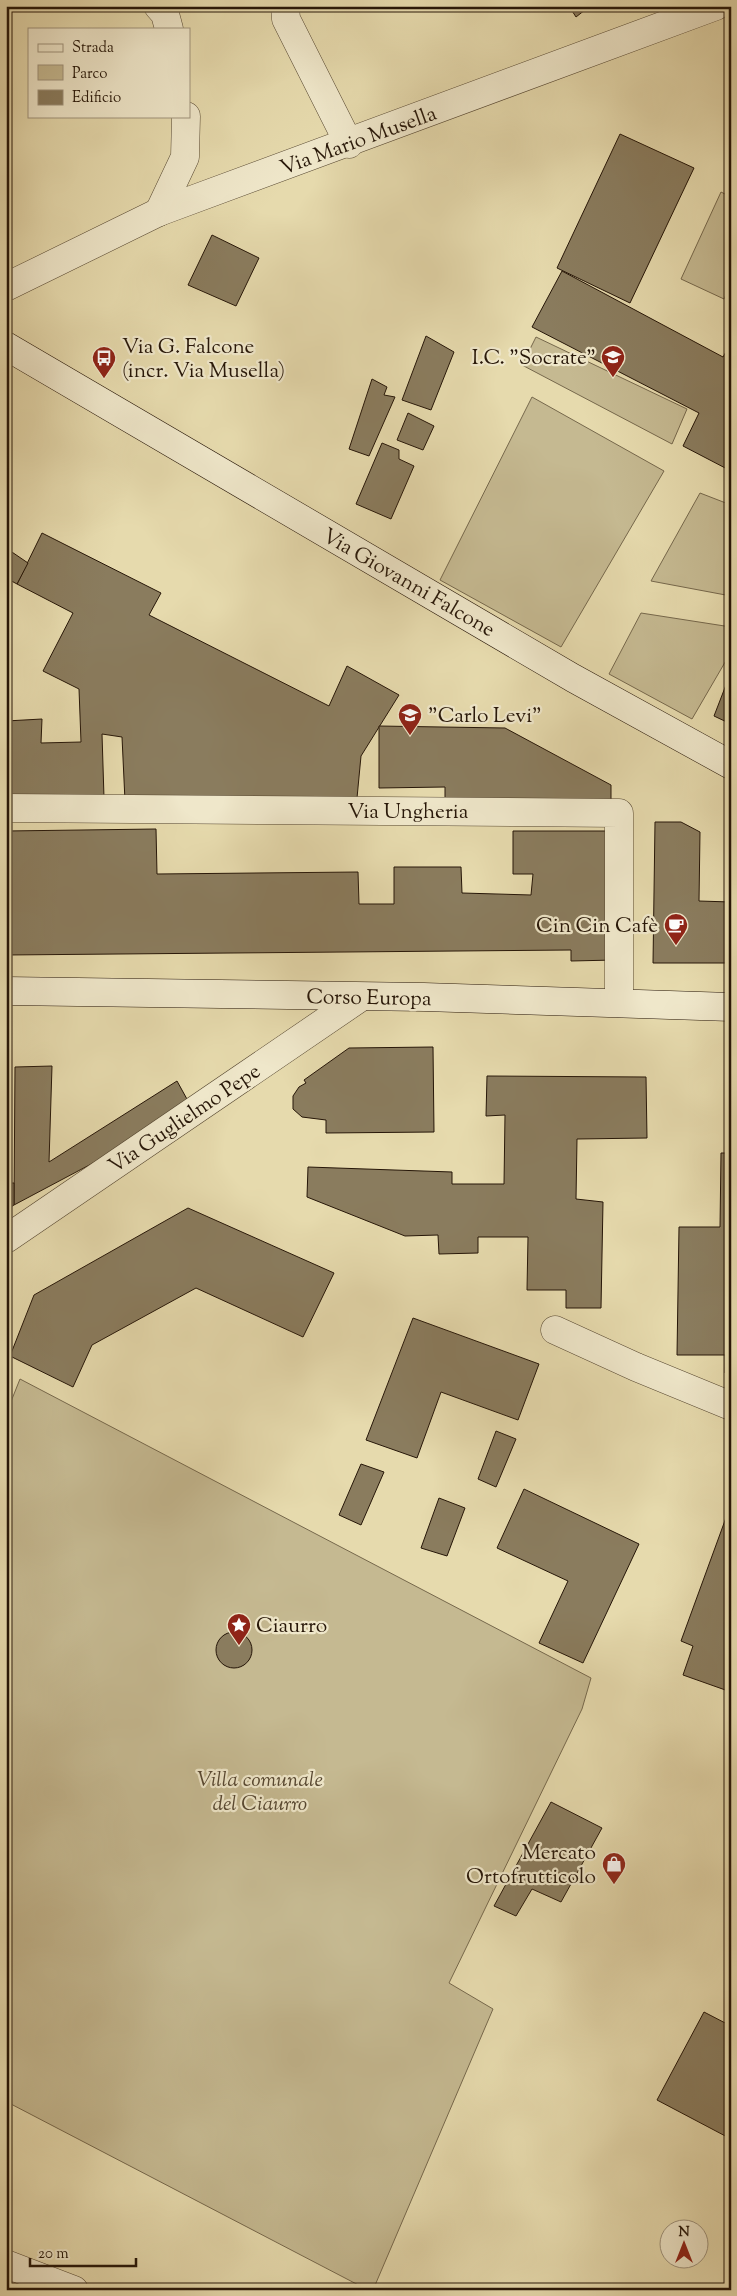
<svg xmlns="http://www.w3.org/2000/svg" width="737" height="2296" font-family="'Sorts Mill Goudy',serif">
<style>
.green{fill:#c5b991;stroke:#76684c}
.building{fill:#8a7c5e;stroke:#261608}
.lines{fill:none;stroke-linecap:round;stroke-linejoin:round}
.minor-casing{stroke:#564731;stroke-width:29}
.secondary-casing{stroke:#261608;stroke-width:29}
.minor{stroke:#efe7ca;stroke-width:28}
.secondary{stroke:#efe7ca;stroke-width:28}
.labels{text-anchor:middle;stroke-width:4.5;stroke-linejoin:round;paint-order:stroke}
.street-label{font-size:21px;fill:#261608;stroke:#efe7ca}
.poi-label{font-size:21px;fill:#261608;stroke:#efe7ca;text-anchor:start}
.park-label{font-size:21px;font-style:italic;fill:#564731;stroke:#efe7ca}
</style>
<rect width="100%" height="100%" fill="#e6daad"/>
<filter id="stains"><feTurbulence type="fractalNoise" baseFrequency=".004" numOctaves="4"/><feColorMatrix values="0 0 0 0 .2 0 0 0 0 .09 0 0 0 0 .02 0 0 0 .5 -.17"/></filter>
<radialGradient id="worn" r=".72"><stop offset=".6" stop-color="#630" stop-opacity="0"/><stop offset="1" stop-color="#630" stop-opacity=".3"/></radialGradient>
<g class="green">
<path d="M721,192L731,197V284L724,299L681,279Z"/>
<path d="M536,337L687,409L672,444L522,365Z"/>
<path d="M532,397L664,471L561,647L440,580Z"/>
<path d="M700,493L731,505V596L651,581Z"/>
<path d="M641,613L731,627V652L692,719L609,674Z"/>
<path d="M20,1379L591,1678L582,1709L449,1983L493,2009L373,2290H368L9,2103L6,2107V1414Z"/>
</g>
<g class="building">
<path d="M569,6H590L576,17Z"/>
<path d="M620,134L694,168L630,303L557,268Z"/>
<path d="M212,235L259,258L236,306L188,285Z"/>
<path d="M562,271L723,357L731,343V471L683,446L699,413L532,327Z"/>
<path d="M426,336L454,352L431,410L402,400Z"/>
<path d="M372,379L387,387L384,395L395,397L369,456L349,449Z"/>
<path d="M408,413L434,426L423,450L397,440Z"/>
<path d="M382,443L399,450V459L414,466L391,519L356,504Z"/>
<path d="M42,533L161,593L149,615L329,706L347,666L399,695L361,756L357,798L125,801L122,737L102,734L104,798L6,797V721L42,719L41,743L81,742L79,689L43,671L73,613L17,584Z"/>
<path d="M6,548L28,563L17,584L6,578Z"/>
<path d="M731,672V724L714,716Z"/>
<path d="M379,726L505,728L611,785V807L445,805V787L379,788Z"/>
<path d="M655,822H681L700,832L699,901L731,902V963H653Z"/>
<path d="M156,829L157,874L358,872L359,904H394V867H461L462,893L531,895L533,874H513V831H614L615,960L571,961V950L6,955V831Z"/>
<path d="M433,1047L434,1132L326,1133V1120L302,1117L293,1109V1096L299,1087L306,1083L304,1080L349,1048Z"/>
<path d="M52,1066L49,1162L177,1081L193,1110L14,1205L15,1067Z"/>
<path d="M487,1076L646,1077L647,1138L577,1139L576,1199L603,1202L601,1308H566V1290H527L528,1237H478V1253L439,1254L438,1235L405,1236L307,1197L308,1167L452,1172V1184H504L505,1115L486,1116Z"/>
<path d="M721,1153H731V1373H725V1355H677L679,1227H720Z"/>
<path d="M6,1183H14V1205L6,1210Z"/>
<path d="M188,1208L334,1273L303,1337L196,1288L92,1345L73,1387L10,1356L34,1295Z"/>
<path d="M413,1318L539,1364L518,1420L441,1392L417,1458L366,1440Z"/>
<path d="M496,1431L516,1439L496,1487L478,1479Z"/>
<path d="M361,1464L384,1472L361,1525L339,1515Z"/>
<path d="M524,1489L639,1544L583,1663L539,1643L568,1581L497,1548Z"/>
<path d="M439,1498L465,1508L447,1556L421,1548Z"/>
<path d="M731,1504V1692L683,1675L693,1646L681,1641Z"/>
<circle cx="234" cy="1650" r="18"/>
<path d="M551,1802L602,1828L561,1902L532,1889L516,1916L494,1906Z"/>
<path d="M704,2012L731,2026V2139L657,2100Z"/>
</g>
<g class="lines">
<g class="minor-casing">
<g id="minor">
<path d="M158,6L165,14L169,29"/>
<path d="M285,6L286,19L349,144"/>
<path d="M159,212L185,157L186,116"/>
<path d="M6,287L159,212L716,6"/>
<path d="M6,808L619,813V1003"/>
<path d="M6,1239L361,997"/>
<path d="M555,1330L636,1367L731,1406"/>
<path d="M6,2264L74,2290"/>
</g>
</g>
<g class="secondary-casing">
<g id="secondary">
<path d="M6,346L573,678L731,765"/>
<path d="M6,991L424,997L731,1007"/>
</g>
</g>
<use href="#minor" class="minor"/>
<use href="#secondary" class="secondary"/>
</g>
<defs>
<g id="school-pin" transform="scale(1.25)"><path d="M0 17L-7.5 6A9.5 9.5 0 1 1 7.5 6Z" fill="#8f2418" stroke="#efe7ca"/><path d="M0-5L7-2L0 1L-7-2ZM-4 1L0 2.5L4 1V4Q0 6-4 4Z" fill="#fff"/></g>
<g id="bus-pin" transform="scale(1.25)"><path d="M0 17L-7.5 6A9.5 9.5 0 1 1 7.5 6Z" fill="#8f2418" stroke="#efe7ca"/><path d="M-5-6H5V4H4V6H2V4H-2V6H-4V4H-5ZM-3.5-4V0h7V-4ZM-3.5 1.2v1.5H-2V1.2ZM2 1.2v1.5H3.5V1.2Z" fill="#fff"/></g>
<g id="cafe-pin" transform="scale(1.25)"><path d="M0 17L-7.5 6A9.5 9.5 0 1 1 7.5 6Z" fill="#8f2418" stroke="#efe7ca"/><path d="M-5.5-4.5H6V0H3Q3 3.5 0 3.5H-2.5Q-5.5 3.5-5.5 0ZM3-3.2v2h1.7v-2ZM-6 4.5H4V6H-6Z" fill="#fff"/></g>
<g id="sight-pin" transform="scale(1.25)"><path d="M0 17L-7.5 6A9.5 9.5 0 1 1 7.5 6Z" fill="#8f2418" stroke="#efe7ca"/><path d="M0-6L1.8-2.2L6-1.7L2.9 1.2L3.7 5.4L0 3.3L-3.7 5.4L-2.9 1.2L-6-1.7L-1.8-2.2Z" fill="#fff"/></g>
<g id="shop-pin" transform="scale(1.25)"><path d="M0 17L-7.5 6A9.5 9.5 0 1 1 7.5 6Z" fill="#8f2418" stroke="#efe7ca"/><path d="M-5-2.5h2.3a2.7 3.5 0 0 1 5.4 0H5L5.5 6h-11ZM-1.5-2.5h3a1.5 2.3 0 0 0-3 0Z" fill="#fff"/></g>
</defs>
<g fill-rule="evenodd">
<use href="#school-pin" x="613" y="357"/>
<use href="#bus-pin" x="104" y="358"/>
<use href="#school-pin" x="410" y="715"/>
<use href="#cafe-pin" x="676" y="925"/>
<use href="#sight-pin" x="239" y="1625"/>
<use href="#shop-pin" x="614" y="1864"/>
</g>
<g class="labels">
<g class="street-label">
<text transform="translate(358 140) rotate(-20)" y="7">Via Mario Musella</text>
<text transform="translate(409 582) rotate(30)" y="7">Via Giovanni Falcone</text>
<text x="408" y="818">Via Ungheria</text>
<text transform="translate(369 997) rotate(1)" y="7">Corso Europa</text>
<text transform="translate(184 1118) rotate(-34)" y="7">Via Guglielmo Pepe</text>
</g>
<g class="poi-label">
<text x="122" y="353">Via G. Falcone<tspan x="122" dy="24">(incr. Via Musella)</tspan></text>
<text x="596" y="364" text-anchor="end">I.C. "Socrate"</text>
<text x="428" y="722">"Carlo Levi"</text>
<text x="658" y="932" text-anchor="end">Cin Cin Cafè</text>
<text x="256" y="1632">Ciaurro</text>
<text x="596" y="1859" text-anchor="end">Mercato<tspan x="596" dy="24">Ortofrutticolo</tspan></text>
</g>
<g class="park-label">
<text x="260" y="1786">Villa comunale<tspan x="260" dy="24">del Ciaurro</tspan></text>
</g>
</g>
<rect width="737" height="2296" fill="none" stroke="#e6daad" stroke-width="25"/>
<rect x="8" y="8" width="722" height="2281" fill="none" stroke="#261608" stroke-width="2.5"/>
<rect x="12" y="12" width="712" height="2271" fill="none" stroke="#261608"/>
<rect x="28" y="28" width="162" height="90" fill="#efe7ca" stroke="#9f937c"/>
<rect x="38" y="44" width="25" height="8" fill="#efe7ca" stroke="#9f937c"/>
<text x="72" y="52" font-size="15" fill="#261608">Strada</text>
<rect x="38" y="65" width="25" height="15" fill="#c5b991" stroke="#9f937c"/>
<text x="72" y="78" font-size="15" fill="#261608">Parco</text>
<rect x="38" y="90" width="25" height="15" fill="#8a7c5e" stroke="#9f937c"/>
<text x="72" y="102" font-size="15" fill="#261608">Edificio</text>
<g transform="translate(684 2244)"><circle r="24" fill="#efe7ca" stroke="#9f937c"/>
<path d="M0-4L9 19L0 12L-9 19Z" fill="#8f2418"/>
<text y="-8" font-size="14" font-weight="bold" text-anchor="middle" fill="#261608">N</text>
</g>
<path d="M30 2258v8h106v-8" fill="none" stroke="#261608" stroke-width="2.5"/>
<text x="38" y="2258" font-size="15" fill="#261608" stroke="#efe7ca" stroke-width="4" paint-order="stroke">20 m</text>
<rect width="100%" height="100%" filter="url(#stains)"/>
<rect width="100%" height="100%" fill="url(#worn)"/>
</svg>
